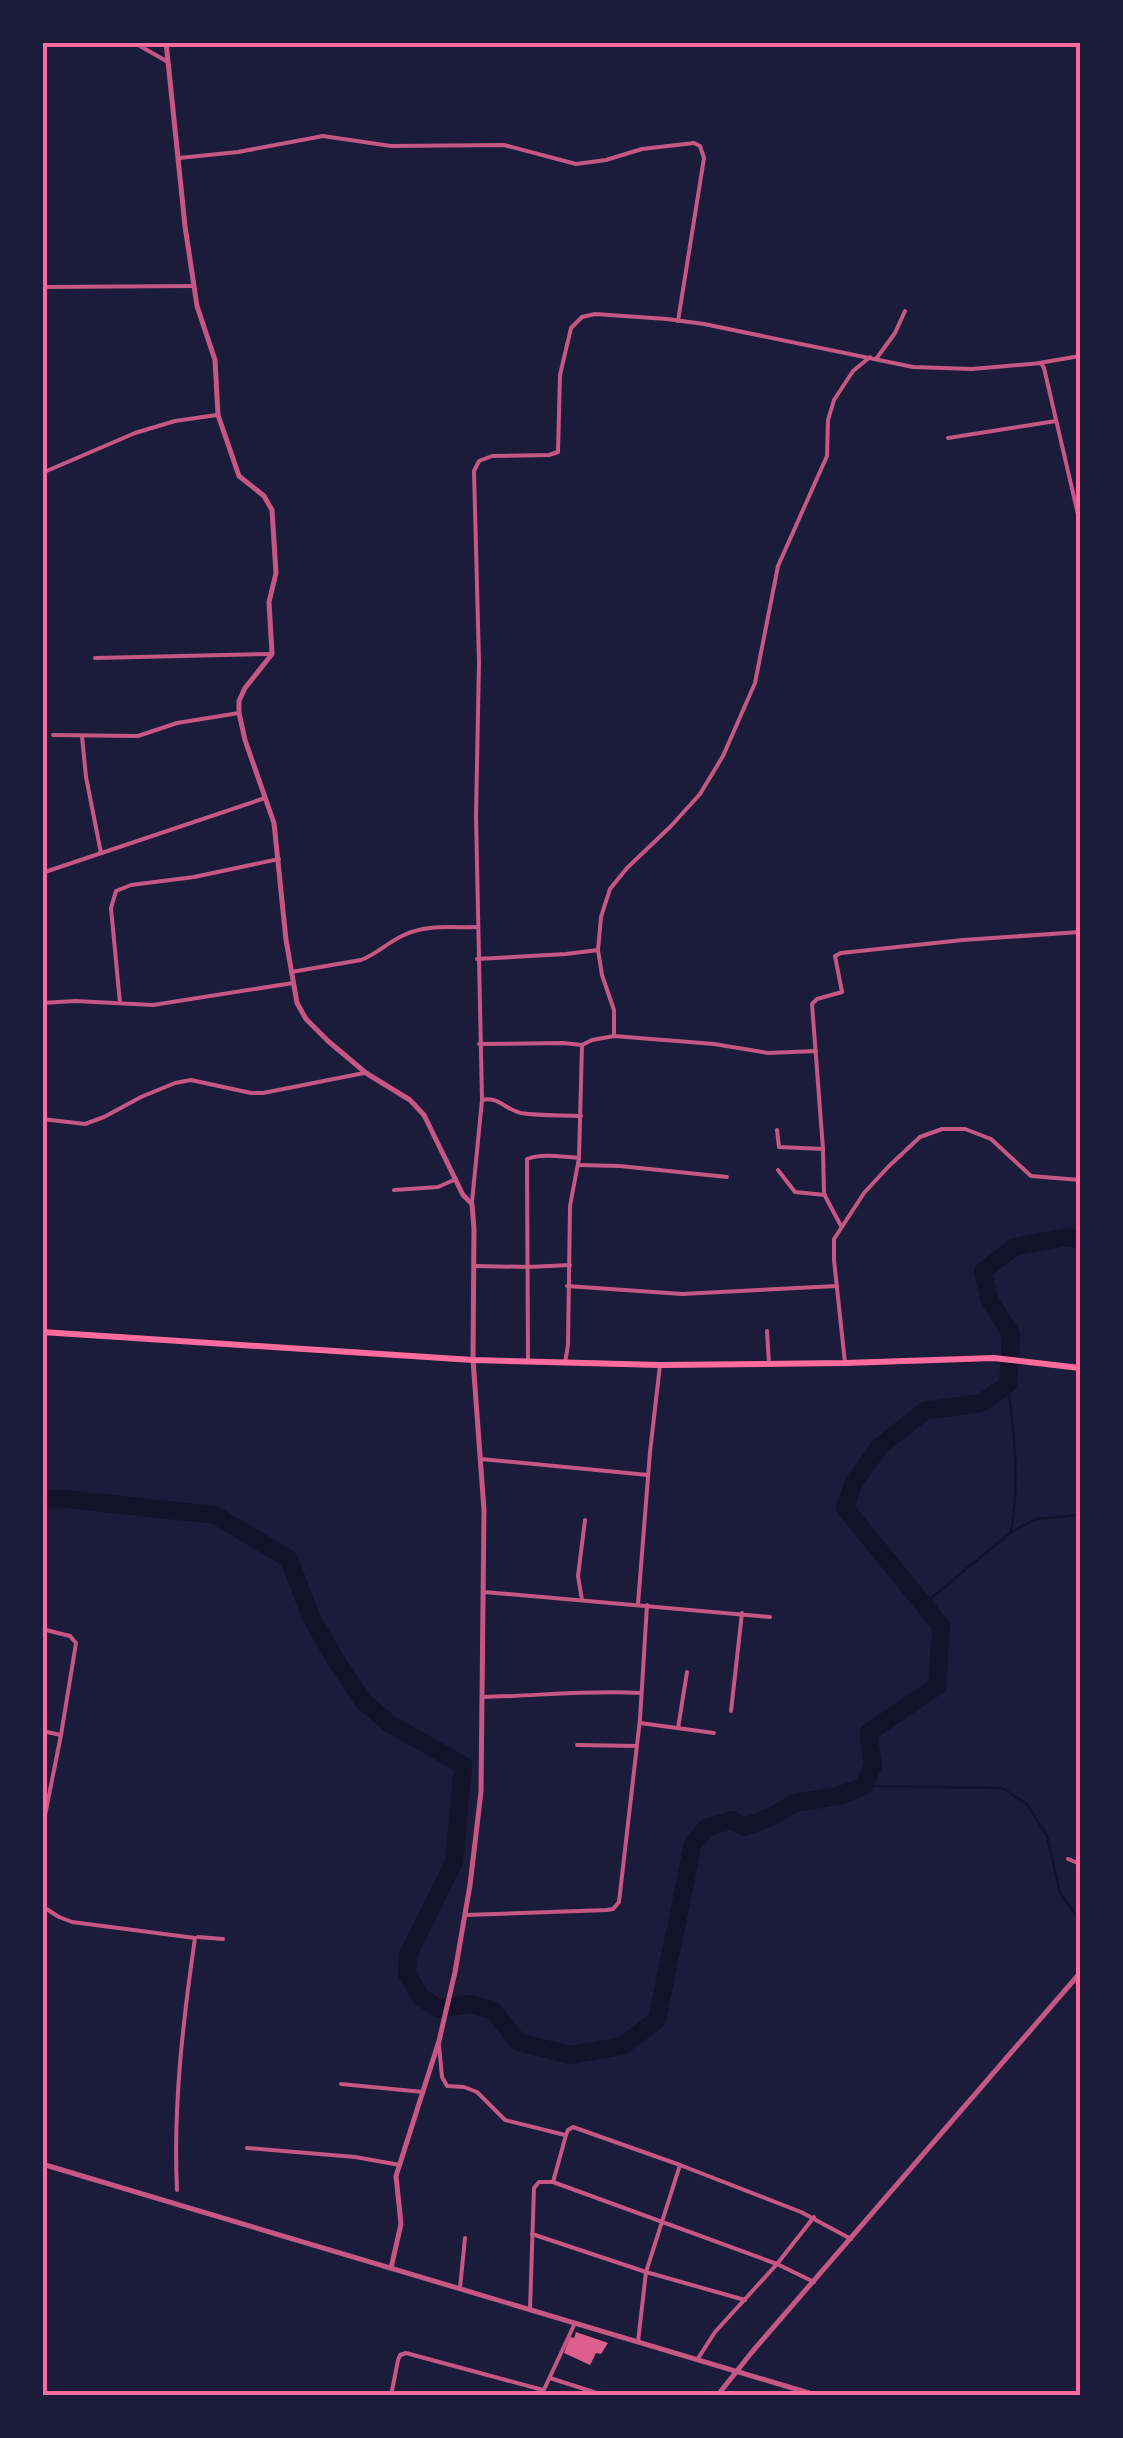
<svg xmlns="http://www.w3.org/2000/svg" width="1123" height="2438" font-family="Poppins,sans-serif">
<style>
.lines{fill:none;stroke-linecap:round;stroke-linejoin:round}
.stream{stroke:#12122b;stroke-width:2.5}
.river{stroke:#12122b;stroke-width:18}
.building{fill:#dd5f8e}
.minor{stroke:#c65784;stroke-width:4}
.tertiary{stroke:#c65784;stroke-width:5}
.primary{stroke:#ff6b9d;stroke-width:6}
.neatline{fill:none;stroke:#ff6b9d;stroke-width:4}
</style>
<rect width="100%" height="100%" fill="#1b1b3a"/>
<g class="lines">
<g class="stream">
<path d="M1008,1384C1014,1435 1020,1481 1011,1532"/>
<path d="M924,1604L1011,1532L1036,1519L1080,1515"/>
<path d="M864,1786L1002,1788L1027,1804L1047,1836L1060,1893L1080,1921"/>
</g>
<path class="river" d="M42,1499H66L215,1515L289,1559L311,1617L335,1659L363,1701L390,1724L463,1765L454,1862L408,1955L407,1974L421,1997L439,2009L469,2004L493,2010L518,2042L570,2055L622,2046L657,2020L693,1844L706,1828L732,1820L744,1827L771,1817L795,1803L838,1796L864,1786L873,1765L868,1733L937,1686L941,1626L845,1508L854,1482L880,1446L925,1411L981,1403L1008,1384L1011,1334L989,1299L983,1271L1014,1247L1066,1237L1080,1239"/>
</g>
<path class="building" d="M576,2332L608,2343L601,2354L596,2353L590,2365L564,2353L570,2337L574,2338Z"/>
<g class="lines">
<g class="minor">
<path d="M133,42L168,62"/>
<path d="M179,158L238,152L323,136L391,146L504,145L576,164L606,160L642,149L694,143L700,146L704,158L678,321"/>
<path d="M42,287L193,286"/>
<path d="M876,359L895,333L905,311"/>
<path d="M1039,363L1080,356"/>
<path d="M948,438L1056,421"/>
<path d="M42,473L135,433L175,421L217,415"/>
<path d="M95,658L270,654"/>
<path d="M53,735L138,736L177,723L239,713"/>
<path d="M82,736L86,777L101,853"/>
<path d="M42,873L265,798"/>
<path d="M598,950L601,917L610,889L627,868L671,826L700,794L723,756L755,683L778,566L827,456L828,420L834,400L853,371L870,357"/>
<path d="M477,959L566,954L598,950L602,975L614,1010V1036"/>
<path d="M291,972L361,960C377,954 388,942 404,935C426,924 453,928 477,927"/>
<path d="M42,1003L75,1001L153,1005L293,983"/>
<path d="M120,1003L111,908L116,891L131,885L194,877L279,859"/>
<path d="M479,1044L563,1043L582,1045L592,1040L614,1036L714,1044L768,1053L816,1051"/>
<path d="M482,1100C498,1096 506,1110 521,1113C540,1116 562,1115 581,1116"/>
<path d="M42,1119L85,1124L104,1117L141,1097L175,1083L191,1080L251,1093H263L364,1073"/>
<path d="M777,1130L779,1147L823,1149L824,1194L841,1226"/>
<path d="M823,1149L812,1004L817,999L842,992L835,956L841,953L963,940L1080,932"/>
<path d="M578,1165L620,1166L727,1177"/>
<path d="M778,1170L795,1192L825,1195"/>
<path d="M394,1190L438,1187L456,1179"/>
<path d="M472,1202L482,1100L476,816L479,662L474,471L479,461L492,456L549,455L558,452L560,375L571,328L582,317L595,314L667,319L704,324L913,367L972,369L1041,363L1044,368L1080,523"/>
<path d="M475,1266L528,1267L570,1265"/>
<path d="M567,1286L682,1294L837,1286"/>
<path d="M767,1331L769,1364"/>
<path d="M528,1361L527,1159C542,1153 563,1157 579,1158"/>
<path d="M565,1363L568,1345L570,1206L579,1158L582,1045"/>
<path d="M845,1363L834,1260V1239L864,1193L888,1167L920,1137L942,1129H965L991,1139L1031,1176L1080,1180"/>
<path d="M481,1459L648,1475"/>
<path d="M484,1592L770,1617"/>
<path d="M582,1600L578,1576L585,1520"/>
<path d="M638,1604L650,1452L660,1365"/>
<path d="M42,1629L70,1636L76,1643L61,1735L42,1830"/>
<path d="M482,1697C536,1696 588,1690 641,1693"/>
<path d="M731,1711L742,1613"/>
<path d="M640,1723L714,1733"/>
<path d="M678,1728L687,1672"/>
<path d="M42,1731L61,1735"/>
<path d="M577,1745L637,1746"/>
<path d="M1068,1859L1080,1864"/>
<path d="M42,1906L59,1917L72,1922L195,1938C183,2021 173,2106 177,2190"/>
<path d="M466,1915L607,1910L613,1909L619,1902L640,1719L647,1605"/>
<path d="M198,1937L223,1939"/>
<path d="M439,2045L442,2077L447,2086L464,2087L477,2092L505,2120L565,2135"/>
<path d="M341,2084L423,2092"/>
<path d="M247,2148L355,2157L400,2165"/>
<path d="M553,2182L777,2264L814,2282"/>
<path d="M532,2234L646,2272L745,2300"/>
<path d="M460,2288L465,2238"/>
<path d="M530,2309L534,2188L539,2182H553L566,2135L568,2130L573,2127L680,2165L801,2212L851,2239"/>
<path d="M638,2342L646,2272L680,2165"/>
<path d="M697,2360L715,2332L777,2264L814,2217"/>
<path d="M550,2378L606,2396"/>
<path d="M391,2396L398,2360L400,2355L406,2353L543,2390"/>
<path d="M541,2396L575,2323"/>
</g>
<g class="tertiary">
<path d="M166,42L185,226L197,306L215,360L218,415L239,476L264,496L272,510L276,573L269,602L272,654L245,688L239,701V713L245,740L274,823L286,940L297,1003L306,1019L328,1041L366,1073L410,1100L424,1115L463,1195L472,1204L474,1229L473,1360L484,1510L481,1792L470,1885L455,1972L439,2041L396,2176L401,2224L391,2268"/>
<path d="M42,2164L819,2396"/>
<path d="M717,2396L752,2352L1080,1973"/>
</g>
<path class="primary" d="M42,1332L473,1360L660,1365L845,1363L994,1358L1080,1368"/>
</g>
<rect width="1123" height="2438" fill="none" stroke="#1b1b3a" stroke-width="90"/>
<rect x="45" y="45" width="1033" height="2348" class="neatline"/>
</svg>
